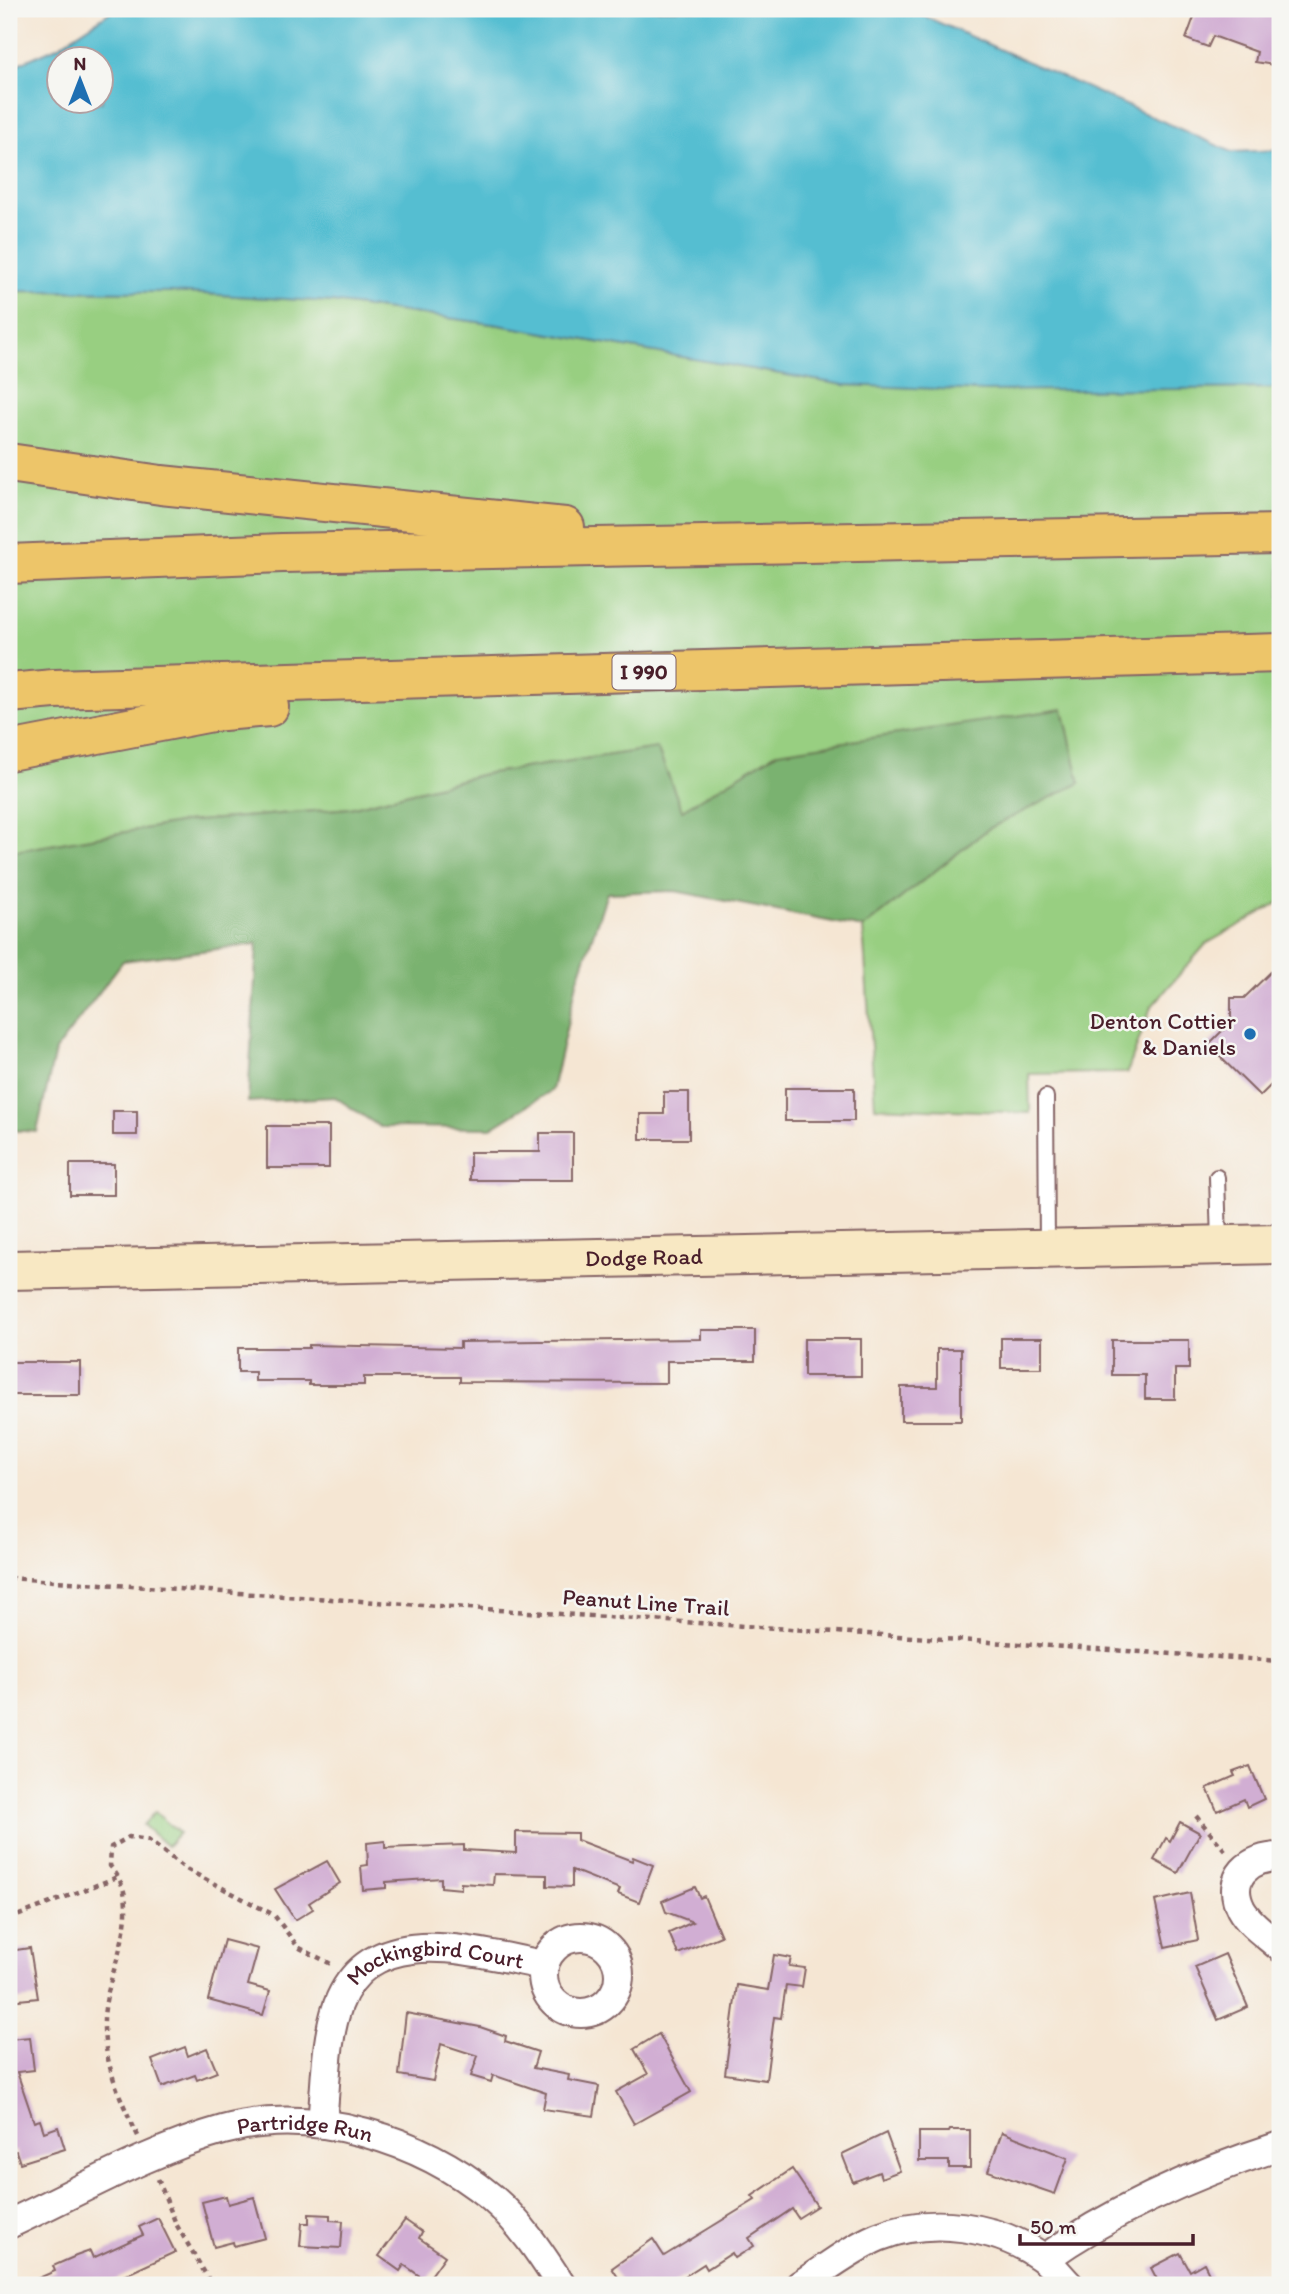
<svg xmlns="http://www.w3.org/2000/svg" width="1289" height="2294" font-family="Itim,sans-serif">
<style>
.green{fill:#98cf81;stroke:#717756;stroke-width:2}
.forest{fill:#7ab26f;stroke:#62684d;stroke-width:2}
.water{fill:#55bed1;stroke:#506e7e;stroke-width:2;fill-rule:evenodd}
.building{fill:#d1aed3}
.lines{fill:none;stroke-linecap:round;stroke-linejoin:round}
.lane-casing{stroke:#866566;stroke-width:18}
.street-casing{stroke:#866566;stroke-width:32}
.secondary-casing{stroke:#866566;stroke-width:42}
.highway-casing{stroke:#866566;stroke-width:42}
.path{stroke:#866566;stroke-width:4.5;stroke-dasharray:5 5;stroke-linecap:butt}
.lane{stroke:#fff;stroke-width:14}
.street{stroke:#fff;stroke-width:28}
.secondary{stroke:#f8e8c3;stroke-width:38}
.highway{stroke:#edc569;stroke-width:38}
.poi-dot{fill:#1f6fb2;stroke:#f6f6f2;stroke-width:2.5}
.labels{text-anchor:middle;stroke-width:5;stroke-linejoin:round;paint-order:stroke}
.shield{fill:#f6f6f2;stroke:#7e6067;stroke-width:2}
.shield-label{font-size:21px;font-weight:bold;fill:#4a1f2b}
.poi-label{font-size:23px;fill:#4a1f2b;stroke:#f6f6f2;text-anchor:end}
.street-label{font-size:23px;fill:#4a1f2b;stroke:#f6f6f2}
</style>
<rect width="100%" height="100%" fill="#f6f6f2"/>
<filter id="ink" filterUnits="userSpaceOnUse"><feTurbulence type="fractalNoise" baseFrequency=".0143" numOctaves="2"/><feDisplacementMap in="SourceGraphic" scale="14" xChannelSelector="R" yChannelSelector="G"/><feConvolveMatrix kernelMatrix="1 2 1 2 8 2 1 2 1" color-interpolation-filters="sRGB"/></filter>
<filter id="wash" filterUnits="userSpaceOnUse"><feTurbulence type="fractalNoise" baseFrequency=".00686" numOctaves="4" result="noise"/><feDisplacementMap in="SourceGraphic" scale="28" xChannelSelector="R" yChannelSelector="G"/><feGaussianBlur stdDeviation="1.57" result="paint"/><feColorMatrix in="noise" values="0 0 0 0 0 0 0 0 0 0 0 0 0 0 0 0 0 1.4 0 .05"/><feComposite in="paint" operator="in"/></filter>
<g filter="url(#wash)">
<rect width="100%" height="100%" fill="#f5e6d3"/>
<g class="green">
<path d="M9,291L173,292L332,302L499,325L844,385L1008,390L1280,388V902L1206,944L1151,1007L1127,1073L1029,1074L1030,1113L875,1107L863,928L988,829L1079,783L778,752L682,811L657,748L484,774L350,808L184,822L9,852Z"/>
<path d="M155,1812L179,1833L167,1846L143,1825Z"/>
</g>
<path class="forest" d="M1063,709L1080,783L988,829L863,928L675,891L607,893L577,982L552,1090L491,1128L380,1127L335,1097L248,1102L257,944L123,961L55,1051L37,1132L9,1130V852L184,822L350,808L484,774L657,748L682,810L778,752Z"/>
<path class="water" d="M115,9H908L1232,152L1280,150V388L984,391L844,385L499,325L332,302L172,292L9,291V68L57,47ZM60,60H102V102H60Z"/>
<g id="blocks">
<g class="building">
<path d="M1197,9H1280V66L1255,62L1257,52L1213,36L1208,47L1186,39Z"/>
<path d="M1280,963V1076L1260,1096L1208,1045L1231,1022V998H1244Z"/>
<rect x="785" y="1088" width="69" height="33"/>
<path d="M664,1092H689V1139H640V1114H664Z"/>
<rect x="113" y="1111" width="24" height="24"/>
<rect x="267" y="1126" width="62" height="42"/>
<path d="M540,1133H573V1180H470V1152H540Z"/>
<rect x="70" y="1164" width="44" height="31"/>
<path d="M701,1330H755V1361H667V1383L460,1382V1377H364V1385H309V1381H255V1372H238V1348H309V1345L460,1348V1342L701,1339Z"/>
<rect x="1001" y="1338" width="41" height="30"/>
<rect x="804" y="1339" width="57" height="37"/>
<path d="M1112,1340H1189V1369H1175V1399H1145V1375H1112Z"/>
<path d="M937,1349H961V1421H901V1387H937Z"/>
<rect x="9" y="1362" width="71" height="33"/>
<path d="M1250,1766L1264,1799L1247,1807L1244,1799L1217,1811L1207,1788L1235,1776L1233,1772Z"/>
<path d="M1180,1822L1200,1833L1178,1873L1154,1860L1166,1838L1170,1841Z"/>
<path d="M516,1832L577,1833V1840L632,1861L633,1857L653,1865L639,1902L618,1894L620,1889L572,1870V1887L547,1886V1875L494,1874L493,1885L461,1883V1889L441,1887V1878L386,1882V1888L363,1890L361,1866L368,1865L367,1843L385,1841V1848L464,1845V1850L516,1853Z"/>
<path d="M327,1861L340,1883L309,1903L313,1909L295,1920L275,1889Z"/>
<path d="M695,1887L700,1898L704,1896L721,1936L678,1954L669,1933L693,1922L666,1912L662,1901Z"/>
<path d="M1190,1893L1198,1940L1165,1947L1155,1901Z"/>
<path d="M224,1940L258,1949L248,1985L270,1991L263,2015L208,2000Z"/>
<path d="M30,1948L38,1998L9,2001V1951Z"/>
<path d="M1225,1954L1248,2007L1218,2020L1195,1967Z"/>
<path d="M774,1955L791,1958L789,1966L805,1968L802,1987L786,1985L781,2018L774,2017L766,2080L725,2074L737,1985L768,1990Z"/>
<path d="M406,2013L480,2027L506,2036L505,2041L538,2052L533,2068L569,2075L568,2080L599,2086L594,2116L543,2109L546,2093L493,2075L491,2082L471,2076L478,2056L441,2044L433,2081L399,2075Z"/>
<path d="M659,2034L691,2092L634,2124L616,2092L648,2074L634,2049Z"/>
<path d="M30,2037L34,2070L17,2072L34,2122L40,2120L44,2132L58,2127L65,2149L20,2163L16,2151L9,2152V2039Z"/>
<path d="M185,2047L188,2056L207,2048L217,2072L197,2080L195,2075L162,2087L152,2060Z"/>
<path d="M950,2130H970V2168H949V2161H919V2132H949Z"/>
<path d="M1002,2132L1068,2158L1055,2194L988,2171Z"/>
<path d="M886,2133L900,2171L881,2178L879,2172L853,2182L842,2154Z"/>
<path d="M792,2169L817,2206L798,2218L792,2209L749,2238L754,2246L735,2258L732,2253L707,2269L704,2264L671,2285H623L612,2268L653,2239L664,2256L755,2200L752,2196Z"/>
<path d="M226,2196L228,2204L254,2197L265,2238L234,2246L233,2242L214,2247L202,2202Z"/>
<path d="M309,2214L330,2215V2220L343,2221L341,2248L300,2246L302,2223H309Z"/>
<path d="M158,2218L175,2252L104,2285H23L55,2271L53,2266L76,2256L90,2251L93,2258L143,2235L139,2227Z"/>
<path d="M405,2220L422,2232L419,2238L445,2256L427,2281L404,2265L400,2271L379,2256Z"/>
<path d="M1180,2253L1190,2271L1204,2263L1212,2279L1200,2285H1160L1151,2268Z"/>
</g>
</g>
</g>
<g filter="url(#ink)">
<use href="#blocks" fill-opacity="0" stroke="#866566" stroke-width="2"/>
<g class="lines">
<g class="lane-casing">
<g id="lane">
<path d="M1046,1097L1047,1248"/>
<path d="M1217,1177L1219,1242"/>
</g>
</g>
<g class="street-casing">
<g id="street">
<path d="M1280,1857C1250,1857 1225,1877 1241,1909C1249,1924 1268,1936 1280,1947"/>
<circle cx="581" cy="1975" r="38"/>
<path id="s1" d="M322,2123C326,2085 325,2041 338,2005C371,1918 476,1953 544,1965"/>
<path id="s2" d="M9,2224C78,2192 148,2151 223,2130C313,2105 421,2139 492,2198C520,2222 541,2254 561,2285"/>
<path d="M1044,2259C1116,2208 1196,2173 1280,2146"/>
<path d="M800,2285C825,2269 850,2249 878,2237C930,2216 997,2225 1043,2258C1052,2265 1060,2276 1069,2285"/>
</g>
</g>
<g class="secondary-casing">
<g id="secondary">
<path id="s3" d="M9,1270L1280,1244"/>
</g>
</g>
<g class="highway-casing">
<g id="highway">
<path d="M9,463L161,485L565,527"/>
<path d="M9,564L282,553L1280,534"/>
<path d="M9,693L54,689L1280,653"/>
<path d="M9,751L212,712L269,707"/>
</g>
</g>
<g class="path">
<path d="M9,1578L1280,1661"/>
<path d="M1196,1816L1228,1854"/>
<path d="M9,1919L120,1876"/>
<path d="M138,2136C120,2099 103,2062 104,2020C105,1971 149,1908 110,1866L111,1847L129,1837L148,1840L186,1869L274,1915L298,1947L333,1965"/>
<path d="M158,2179L176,2224L212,2285"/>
</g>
<use href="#lane" class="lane"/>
<use href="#street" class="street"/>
<use href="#secondary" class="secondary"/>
<use href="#highway" class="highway"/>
</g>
</g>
<circle class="poi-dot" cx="1250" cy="1034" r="7"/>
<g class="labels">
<rect class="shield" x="612.5" y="654.5" width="63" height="35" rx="5"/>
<g class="shield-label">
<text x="644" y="679">I 990</text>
</g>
<g class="poi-label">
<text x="1236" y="1029">Denton Cottier<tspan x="1236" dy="26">&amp; Daniels</tspan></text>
</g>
<g class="street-label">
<text dy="8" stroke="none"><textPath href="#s3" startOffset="635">Dodge Road</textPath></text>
<text transform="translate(646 1602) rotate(4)" y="8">Peanut Line Trail</text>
<text dy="8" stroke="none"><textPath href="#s1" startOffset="238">Mockingbird Court</textPath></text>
<text dy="8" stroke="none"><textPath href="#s2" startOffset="317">Partridge Run</textPath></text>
</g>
</g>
<rect width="1289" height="2294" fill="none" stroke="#f6f6f2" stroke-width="35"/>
<g transform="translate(80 80)"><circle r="33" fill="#f6f6f2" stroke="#b1a0a2" stroke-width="2"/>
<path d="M0-5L12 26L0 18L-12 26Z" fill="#1f6fb2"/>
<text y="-10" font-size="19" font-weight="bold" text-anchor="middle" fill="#4a1f2b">N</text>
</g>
<path d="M1020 2234v10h173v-10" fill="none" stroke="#4a1f2b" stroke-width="3.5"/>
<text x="1030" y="2234" font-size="21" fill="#4a1f2b" stroke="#f6f6f2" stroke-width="5" paint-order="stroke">50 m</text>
</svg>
